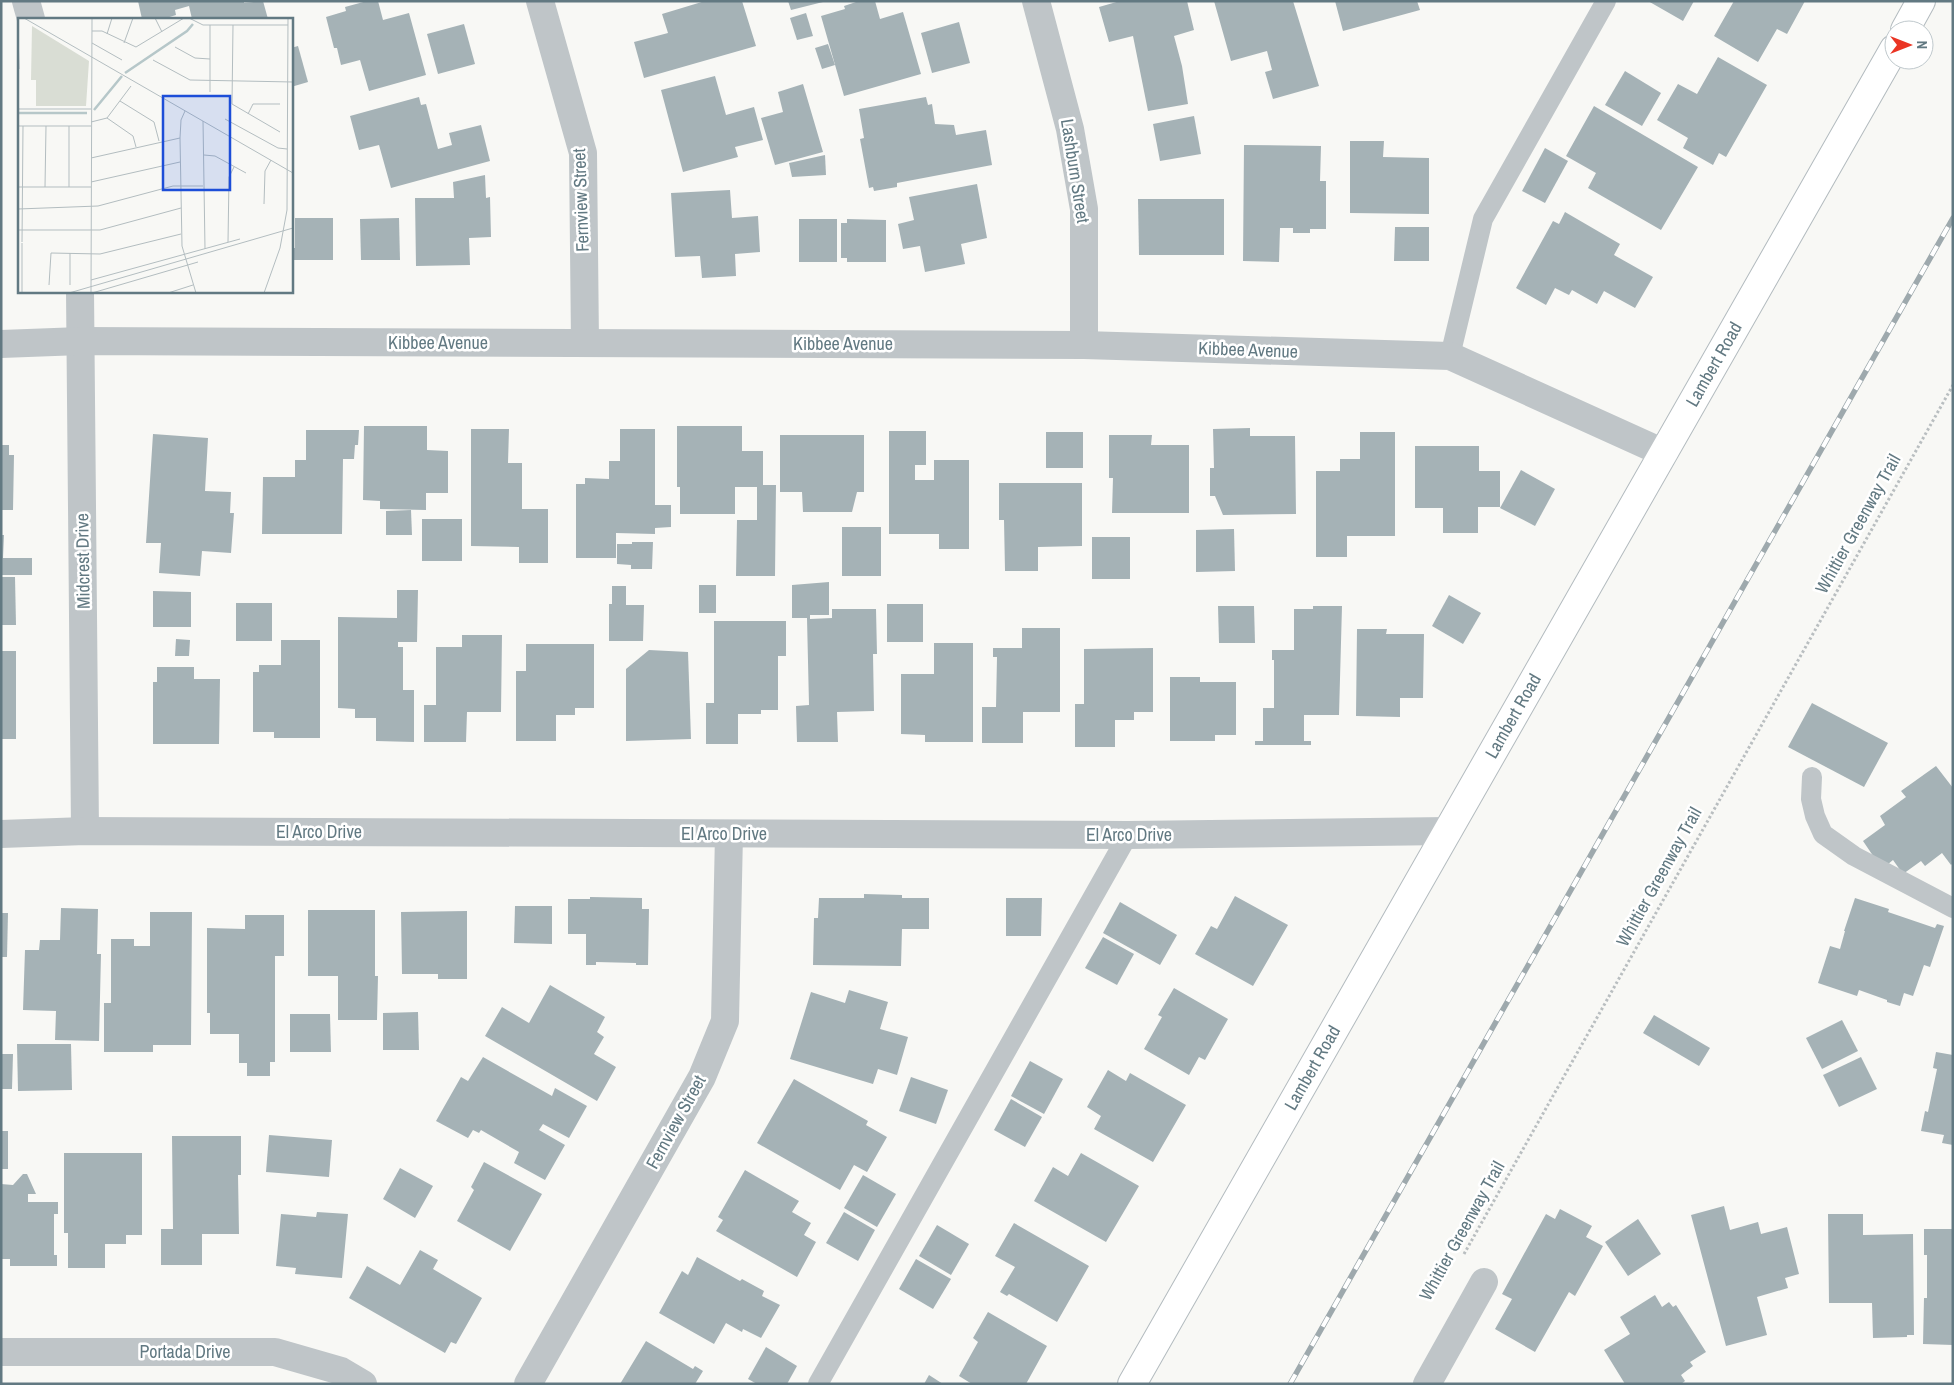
<svg xmlns="http://www.w3.org/2000/svg" width="1954" height="1385" font-family="'Archivo Narrow',sans-serif">
<style>
.building{fill:#a5b2b6}
.lines{fill:none;stroke-linecap:round;stroke-linejoin:round}
.secondary-casing{stroke:#b3bbbf;stroke-width:30}
.path{stroke:#b9bec0;stroke-width:3;stroke-dasharray:2.5 2.5;stroke-linecap:butt}
.lane{stroke:#bfc5c8;stroke-width:20}
.street{stroke:#bfc5c8;stroke-width:28}
.secondary{stroke:#fff;stroke-width:28}
.rail-casing{stroke:#9ea9ad;stroke-width:5.5}
.rail{stroke:#fff;stroke-width:4;stroke-dasharray:11;stroke-linecap:butt}
.labels{text-anchor:middle;stroke-width:5;stroke-linejoin:round;paint-order:stroke}
.street-label{font-size:18px;fill:#627982;stroke:#fff}
.inset-river{fill:none;stroke:#b6c7c9;stroke-width:2.5}
.inset-road{fill:none;stroke:#b3bdc0;stroke-width:1}
.view{fill:#1d4ed8;fill-opacity:0.15;stroke:#1d4ed8;stroke-width:2.5}
.inset-edge{fill:none;stroke:#627982;stroke-width:2.5}
</style>
<rect width="100%" height="100%" fill="#f8f8f5"/>
<g class="building">
<path d="M138,1H244V3L263,1L268,19H192L189,6L175,10L176,15L163,19H142Z"/>
<path d="M367,1H378L383,20L409,13L426,75L369,91L360,60L341,65L337,48H334L326,17L346,11L345,7Z"/>
<path d="M705,1H742L756,46L644,78L634,42L668,33L662,14Z"/>
<path d="M788,1H823V2L791,10Z"/>
<path d="M859,1H875L880,19L903,12L921,74L844,96L821,16L845,9L844,6Z"/>
<path d="M1120,1H1187L1194,30L1174,36L1182,66L1188,104L1148,111L1133,36L1109,42L1099,7Z"/>
<path d="M1214,1H1293L1319,86L1273,99L1265,72L1272,70L1267,51L1231,61Z"/>
<path d="M1335,1H1417L1420,10L1343,31Z"/>
<path d="M1648,1H1694L1683,21Z"/>
<path d="M1734,1H1805L1787,34L1777,29L1758,62L1714,36Z"/>
<path d="M806,13L813,36L797,40L790,18Z"/>
<path d="M959,22L970,63L932,73L921,33Z"/>
<path d="M464,24L475,64L438,74L427,34Z"/>
<path d="M828,44L835,65L822,69L815,48Z"/>
<path d="M298,46L308,82L291,87V48Z"/>
<path d="M1718,57L1767,85L1726,157L1719,153L1713,165L1683,148L1688,138L1657,120L1678,84L1697,94Z"/>
<path d="M1625,71L1661,93L1642,126L1605,105Z"/>
<path d="M715,76L726,115L754,107L763,140L735,147L738,157L683,172L661,90Z"/>
<path d="M803,84L823,152L775,165L761,118L783,112L778,92Z"/>
<path d="M419,97L421,105L426,104L438,149L452,145L449,133L481,125L490,161L391,188L379,145L359,150L350,116Z"/>
<path d="M926,97L928,105L932,104L935,124L954,125L956,135L986,130L992,165L897,183V187L874,191L873,187L869,188L860,139L864,138L859,109Z"/>
<path d="M1594,106L1698,167L1661,230L1588,188L1596,173L1566,156Z"/>
<path d="M1194,116L1201,154L1160,161L1153,124Z"/>
<path d="M1350,141H1384L1383,157L1429,158V214L1350,213Z"/>
<path d="M1244,145L1321,146L1320,181H1326V229H1310V233H1293V228H1280L1279,262L1243,261Z"/>
<path d="M1545,148L1568,161L1545,203L1522,191Z"/>
<path d="M825,155L826,175L792,177L789,163Z"/>
<path d="M485,175L486,198L490,197L491,237L469,238L470,265L416,266L415,198H454L453,182Z"/>
<path d="M977,184L987,238L961,244L965,264L925,272L920,246L903,249L898,224L914,220L909,197Z"/>
<path d="M730,190L732,218L758,216L760,252L735,254L736,276L702,278L700,256L675,257L671,193Z"/>
<path d="M1138,199H1224V255H1139Z"/>
<path d="M1565,212L1620,244L1614,255L1653,277L1635,308L1604,291L1597,304L1572,290L1569,295L1555,288L1546,305L1516,288L1553,221L1559,224Z"/>
<path d="M295,218H333V260H291V248H295Z"/>
<path d="M399,218L400,260H361L360,219Z"/>
<rect x="799" y="219" width="38" height="43"/>
<path d="M847,219L886,220V262H847V258H841V223H847Z"/>
<path d="M1395,227H1429V261H1394Z"/>
<path d="M364,426H427V450L448,451V493H426V510L380,509V501L363,500Z"/>
<path d="M677,426H742V451H763V485H776L775,576H736L737,520H757V487H735V514H680V487H677Z"/>
<path d="M1250,428V436H1295L1296,514L1223,515L1215,496H1210V468H1214L1213,429Z"/>
<path d="M471,429H509L508,463H522V509H548V563H519V547L471,546Z"/>
<path d="M620,429H655V505H671V527L655,528V534L616,533V558H576V484H585V478L609,479V461H620Z"/>
<path d="M306,430H359L358,445H355L354,459H343L342,534H262L263,477H295V460H306Z"/>
<path d="M889,431H926V465H915V480H934V460H969V549H939V534H889Z"/>
<rect x="1046" y="432" width="37" height="36"/>
<path d="M1360,432H1395V536H1347V557H1316V471H1340V459H1360Z"/>
<path d="M153,434L208,438L205,491L231,492L230,513H234L231,553L202,551L200,576L159,573L161,543H146Z"/>
<path d="M780,435H864V492H857L852,512H803L802,492H780Z"/>
<path d="M1109,435H1152L1151,445H1189V513H1112L1113,478H1109Z"/>
<path d="M1,445H9V455H14L13,510H1Z"/>
<path d="M1415,446H1479V471H1500V507H1478V533H1443V508H1415Z"/>
<path d="M1521,470L1555,489L1535,526L1500,508Z"/>
<path d="M999,483H1082V546L1038,547V571H1005L1004,520H999Z"/>
<path d="M411,510L412,535H386V511Z"/>
<rect x="422" y="519" width="40" height="42"/>
<rect x="842" y="527" width="39" height="49"/>
<path d="M1234,529L1235,571L1196,572V530Z"/>
<path d="M1,535H4L3,558H32V575H1Z"/>
<rect x="1092" y="537" width="38" height="42"/>
<path d="M632,542H653L652,569H631V565L617,564V544H632Z"/>
<path d="M1,577H15L16,625H1Z"/>
<path d="M829,582V615H810V619L832,618V609H876L877,654H873L874,711L837,712L838,742H797L796,706L809,705L807,618H792V585Z"/>
<rect x="699" y="585" width="17" height="28"/>
<path d="M612,586H626V605H644L643,641H609V604H612Z"/>
<path d="M397,590H418L417,642H398V647H403V690H414V742L376,741V718H355V709L338,708V617L397,618Z"/>
<path d="M153,591L191,592V627H153Z"/>
<path d="M1449,595L1481,613L1463,644L1432,626Z"/>
<rect x="236" y="603" width="36" height="38"/>
<rect x="887" y="604" width="36" height="38"/>
<path d="M1218,606H1254L1255,643H1219Z"/>
<path d="M1313,606H1342L1339,715H1304V741H1311V745H1255V741H1263V708H1274V660H1272V650H1294V609H1313Z"/>
<path d="M714,621H786V656H778V710H761V714H738V744H706V703H714Z"/>
<path d="M1022,628H1060V712H1023V743H982V707H996L997,657H993V648H1022Z"/>
<path d="M1357,629H1387L1386,634H1424L1423,698H1400V717L1356,716Z"/>
<path d="M462,635H502L501,712H467L466,742H424V705H436V647H462Z"/>
<path d="M176,639L190,640L189,656H175Z"/>
<path d="M281,640H320V738H274V732H253V672H259V665H281Z"/>
<path d="M934,643H973V742H925V735L901,734V674H934Z"/>
<path d="M526,644H594V708H575V715H556V741H516V671H526Z"/>
<path d="M1153,648V712H1134V720H1115V747H1075V704H1084V649Z"/>
<path d="M649,650L688,652L691,739L626,741V669Z"/>
<rect x="1" y="651" width="15" height="88"/>
<path d="M157,667H194V679H220L219,744H153V682H157Z"/>
<path d="M1170,677H1200V682H1236V735H1215V741H1170Z"/>
<path d="M1812,703L1888,743L1864,787L1788,747Z"/>
<path d="M1936,766L1953,788V863L1951,865L1942,853L1925,866L1921,861L1903,874L1893,860L1882,869L1863,841L1885,825L1880,816L1906,797L1901,791Z"/>
<path d="M864,894L902,895V898H929V929H902L901,966L813,965L814,918H818L819,898H864Z"/>
<path d="M1235,896L1288,925L1253,986L1195,954L1211,926L1217,929Z"/>
<path d="M590,897L642,898V909H649L648,965H636V963L596,962V965H586V934H568V899H590Z"/>
<path d="M1006,898H1042L1041,936H1006Z"/>
<path d="M1855,898L1889,909L1888,912L1935,928L1937,924L1944,926L1930,967L1924,965L1913,996L1904,993L1900,1006L1887,1002V1000L1859,990L1857,996L1818,983L1830,946L1840,949L1845,931H1844Z"/>
<path d="M1120,902L1177,935L1160,965L1103,933Z"/>
<path d="M515,906H552V944L514,943Z"/>
<path d="M61,908L98,909L97,954H101L99,1041L55,1040L56,1011L23,1010L25,950H39L40,940H60Z"/>
<path d="M308,910H375V976H378L377,1020H338V976H308Z"/>
<path d="M467,911V979H438V974H402L401,912Z"/>
<path d="M150,912H192L191,1045H153V1052H104V1003H111V939H134V946H150Z"/>
<path d="M1,913H8L7,957H1Z"/>
<path d="M245,915H284V956H275V1062H270V1076H247V1063H239V1034H210V1013H207V928L245,929Z"/>
<path d="M1103,937L1134,954L1117,985L1085,968Z"/>
<path d="M550,985L605,1017L597,1032L604,1037L594,1054L616,1067L597,1101L485,1036L502,1007L529,1023Z"/>
<path d="M1174,988L1228,1019L1205,1060L1199,1057L1189,1075L1144,1049L1162,1017L1158,1015Z"/>
<path d="M849,990L888,1002L880,1029L908,1037L897,1075L878,1069L873,1084L790,1059L811,992L845,1003Z"/>
<path d="M418,1012L419,1050H383V1013Z"/>
<path d="M290,1014H330L331,1052H290Z"/>
<path d="M1654,1015L1710,1048L1699,1066L1643,1033Z"/>
<path d="M1842,1020L1858,1051L1822,1069L1806,1038Z"/>
<path d="M17,1044H71L72,1090L18,1091Z"/>
<path d="M1936,1052L1953,1055V1145L1942,1143L1944,1135L1921,1131L1925,1111L1928,1112L1937,1069L1933,1068Z"/>
<path d="M1,1054H13L12,1089H1Z"/>
<path d="M483,1057L552,1096L555,1088L587,1106L569,1138L543,1124L539,1130L565,1145L545,1180L514,1163L519,1152L481,1130L479,1133L473,1130L468,1138L436,1121L461,1077L468,1081Z"/>
<path d="M1861,1057L1877,1089L1839,1107L1823,1075Z"/>
<path d="M1030,1061L1063,1079L1044,1114L1011,1096Z"/>
<path d="M1108,1070L1126,1081L1130,1073L1186,1105L1153,1162L1094,1129L1101,1116L1087,1107Z"/>
<path d="M911,1077L948,1090L936,1124L899,1111Z"/>
<path d="M794,1079L868,1121L866,1125L887,1137L867,1172L854,1165L840,1190L757,1143Z"/>
<path d="M1011,1099L1042,1117L1025,1147L994,1130Z"/>
<rect x="1" y="1131" width="7" height="38"/>
<path d="M269,1135L332,1140L329,1177L266,1172Z"/>
<path d="M172,1136H241V1175H238L239,1234H202V1265H161V1229H173Z"/>
<path d="M64,1153H142V1235H126V1244H105V1268H68V1233H64Z"/>
<path d="M1081,1153L1139,1186L1106,1242L1034,1201L1053,1167L1068,1176Z"/>
<path d="M484,1162L542,1194L510,1251L457,1221L474,1190L471,1187Z"/>
<path d="M400,1168L433,1186L415,1218L383,1199Z"/>
<path d="M745,1170L799,1201L792,1212L811,1223L804,1235L816,1242L797,1277L716,1231L723,1220L718,1217Z"/>
<path d="M23,1174H27L36,1194H28V1202H58V1214H54V1255H57V1266H10V1259H1V1184L13,1185Z"/>
<path d="M863,1175L896,1194L877,1227L844,1208Z"/>
<path d="M1724,1206L1730,1230L1758,1222L1761,1234L1787,1227L1799,1274L1785,1278L1788,1288L1757,1297L1767,1335L1726,1346L1691,1215Z"/>
<path d="M1560,1209L1592,1226L1586,1237L1603,1246L1575,1296L1569,1292L1535,1352L1495,1329L1512,1299L1502,1294L1546,1214L1555,1219Z"/>
<path d="M317,1212L348,1214L342,1278L295,1274L296,1268L276,1266L281,1214L316,1217Z"/>
<path d="M844,1212L875,1230L858,1261L826,1243Z"/>
<path d="M1828,1214H1863V1235L1913,1234L1914,1335H1907V1337L1873,1338L1872,1303H1829Z"/>
<path d="M1638,1219L1661,1254L1628,1276L1605,1242Z"/>
<path d="M1014,1223L1089,1266L1057,1322L1009,1294L1007,1296L1000,1292L1015,1267L995,1256Z"/>
<path d="M937,1225L969,1244L951,1275L919,1256Z"/>
<path d="M1924,1229H1953V1345L1923,1344L1924,1298H1927V1255H1924Z"/>
<path d="M420,1250L438,1260L433,1269L482,1298L456,1344L451,1342L445,1353L349,1298L367,1266L400,1285Z"/>
<path d="M697,1257L740,1281L742,1279L764,1291L762,1296L780,1305L761,1338L743,1329L742,1332L726,1323L714,1344L659,1313L682,1271L688,1275Z"/>
<path d="M916,1259L951,1279L933,1309L899,1289Z"/>
<path d="M1655,1295L1662,1307L1669,1302L1673,1307L1676,1305L1706,1352L1690,1362L1693,1366L1681,1375L1685,1381L1681,1384H1625L1604,1350L1630,1334L1620,1317Z"/>
<path d="M988,1312L1047,1346L1026,1384H972L959,1376L978,1342L973,1338Z"/>
<path d="M646,1341L693,1369L695,1366L703,1371L695,1384H620Z"/>
<path d="M766,1347L797,1366L787,1384H757L748,1379Z"/>
<path d="M929,1375L943,1384H924Z"/>
</g>
<g class="lines">
<g class="secondary-casing">
<g id="secondary">
<path d="M1905,30L1921,1"/>
<path id="s1" d="M1132,1384L1894,49"/>
</g>
</g>
<path class="path" d="M1464,1254L1953,385"/>
<g class="lane">
<path d="M1450,356L1483,219L1606,1"/>
<path d="M1812,777L1811,799L1815,816L1823,834L1854,856L1953,908"/>
<path d="M818,1384L1128,835"/>
</g>
<g class="street">
<path d="M26,1L31,19"/>
<path d="M540,1L583,153L585,343"/>
<path d="M1036,1L1070,129L1084,209V345"/>
<path d="M80,291L85,831"/>
<path d="M1,344L81,341L1084,345L1450,356L1664,453"/>
<path d="M1,834L85,831L1128,835L1448,831"/>
<path d="M1,1352H275L341,1371L363,1384"/>
<path d="M528,1384L702,1077L725,1021L729,834"/>
<path d="M1427,1384L1484,1282"/>
</g>
<use href="#secondary" class="secondary"/>
<g class="rail-casing">
<path id="rail" d="M1290,1384L1953,218"/>
</g>
<use href="#rail" class="rail"/>
</g>
<g class="labels">
<g class="street-label">
<text transform="translate(1075 171) rotate(81)" y="6">Lashburn Street</text>
<text transform="translate(581 200) rotate(-92)" y="6">Fernview Street</text>
<text x="438" y="349">Kibbee Avenue</text>
<text x="843" y="350">Kibbee Avenue</text>
<text transform="translate(1248 350) rotate(2)" y="6">Kibbee Avenue</text>
<text dy="6" stroke="none"><textPath href="#s1" startOffset="1174">Lambert Road</textPath></text>
<text transform="translate(1858 524) rotate(-61)" y="6">Whittier Greenway Trail</text>
<text transform="translate(83 561) rotate(-91)" y="6">Midcrest Drive</text>
<text dy="6" stroke="none"><textPath href="#s1" startOffset="769">Lambert Road</textPath></text>
<text x="319" y="838">El Arco Drive</text>
<text x="724" y="840">El Arco Drive</text>
<text x="1129" y="841">El Arco Drive</text>
<text transform="translate(1659 877) rotate(-61)" y="6">Whittier Greenway Trail</text>
<text dy="6" stroke="none"><textPath href="#s1" startOffset="364">Lambert Road</textPath></text>
<text transform="translate(676 1122) rotate(-61)" y="6">Fernview Street</text>
<text transform="translate(1462 1231) rotate(-61)" y="6">Whittier Greenway Trail</text>
<text x="185" y="1358">Portada Drive</text>
</g>
</g>
<g transform="translate(18 18)">
<rect width="275" height="275" fill="#f8f8f5"/>
<path d="M14,8L71,43L68,88H18V62H13Z" fill="#d9ddd4"/>
<path class="inset-river" d="M107,55L169,13L175,6M76,92L104,58M0,95H69"/>
<path class="inset-road" d="M6,0L275,155M137,0L144,14M171,0L185,7H270M215,7L214,86L262,114M74,13H84L118,29L166,0M0,14L1,51M89,16L94,0M74,25L104,42M106,25L115,0M157,29L177,40L192,41M135,42L172,62L275,64M192,74V7M102,83L136,104L141,123M0,91H73M167,93L163,102L162,120L164,228L178,275M230,96L235,86H262M89,100L115,118L118,129M207,101L260,130L269,131M185,103L187,231M73,104L89,100L113,68M0,108H73M51,108V169M186,137L197,138L228,155M73,140L162,120M73,164L162,144M0,169H73M27,169L28,108M246,186L247,153L253,142M0,191L80,188L155,168H185M0,212H82L163,190M4,224L5,108M210,224L211,159L216,149M73,262L222,221M31,267L33,235L82,236L163,216M52,267V235M4,275V225M51,275L275,210M73,275L74,0M74,275L180,244M150,275L175,267M246,275L262,230L269,192L270,0"/>
<path class="view" d="M145,78H212V172H145Z"/>
<rect width="275" height="275" class="inset-edge"/>
</g>
<rect width="1954" height="1385" fill="none" stroke="#627982" stroke-width="5"/>
<g transform="translate(1909 45) rotate(90)"><circle r="24" fill="#ffffff" stroke="#c0c9cd"/>
<path d="M0-4L9 19L0 12L-9 19Z" fill="#ea3524"/>
<text y="-8" font-size="14" font-weight="bold" text-anchor="middle" fill="#627982">N</text>
</g>
</svg>
